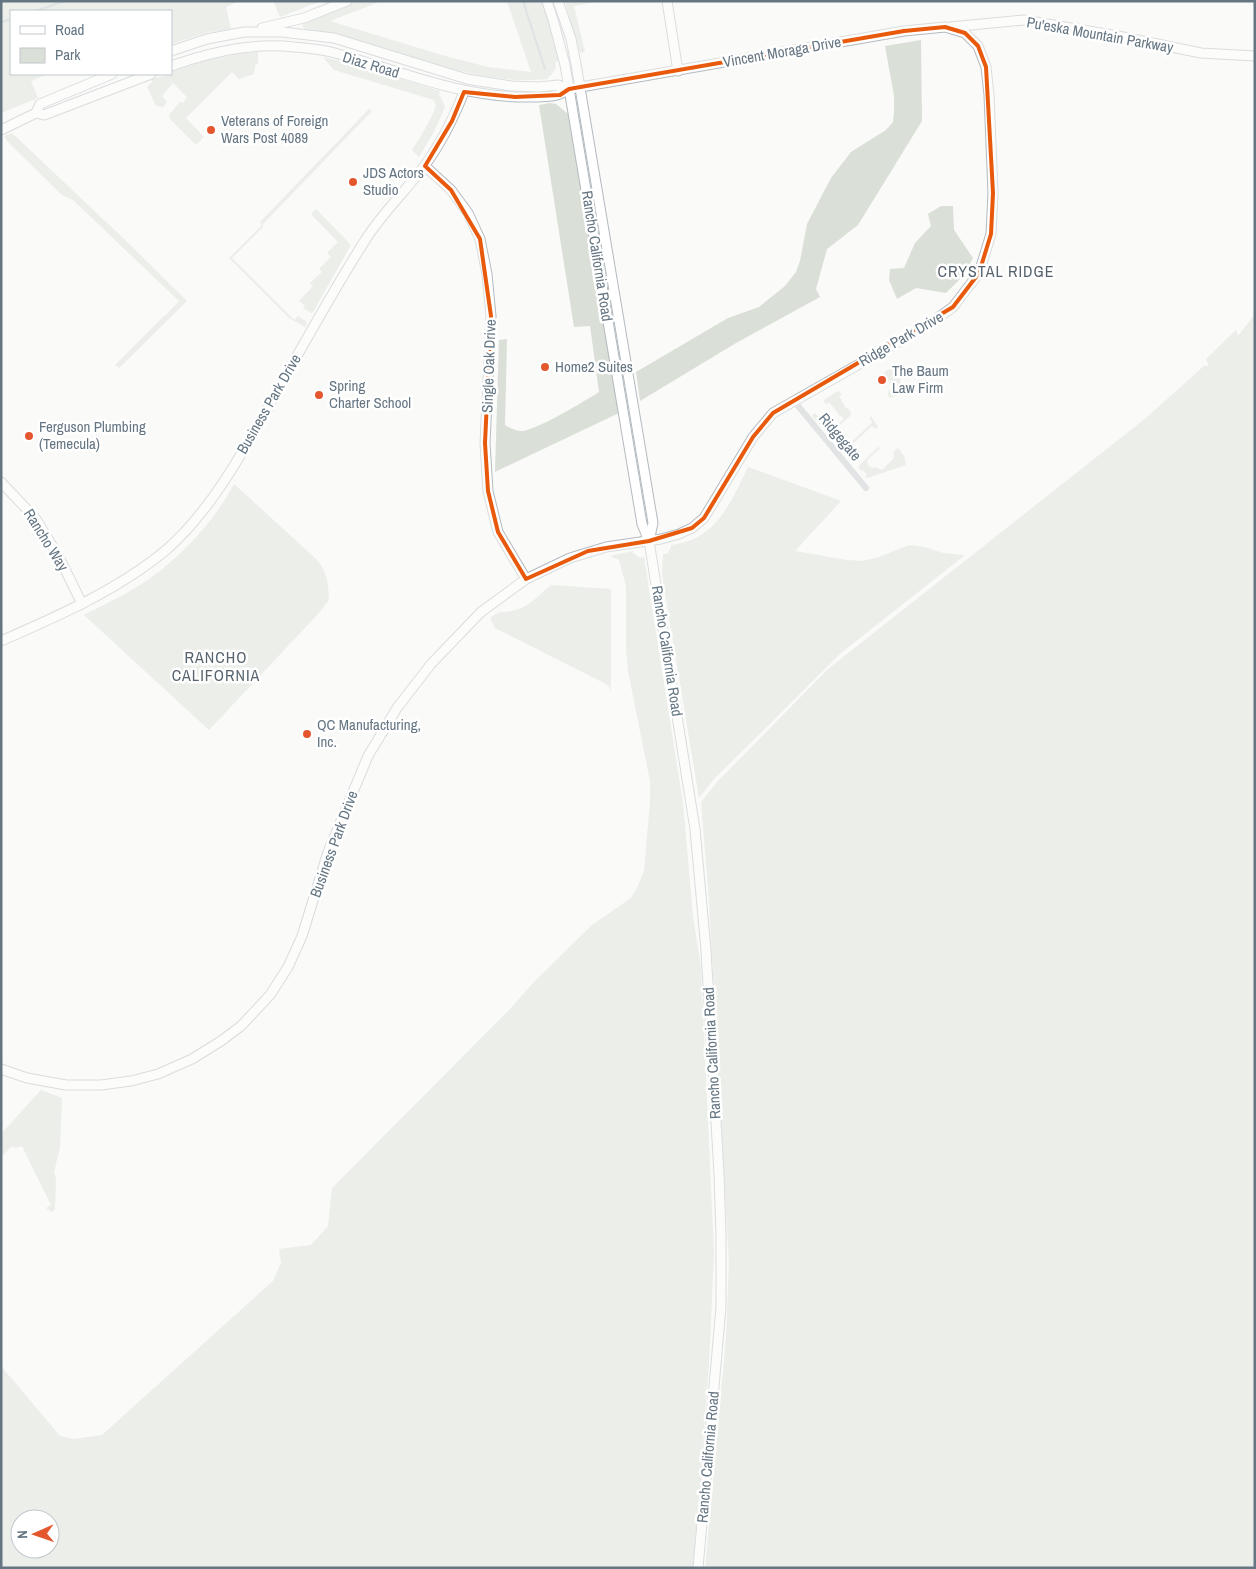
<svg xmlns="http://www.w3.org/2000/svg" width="1256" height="1569" font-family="'Archivo Narrow',sans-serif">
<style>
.green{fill:#dadfd7;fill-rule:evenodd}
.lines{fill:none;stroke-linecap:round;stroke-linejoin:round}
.stream{stroke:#bbc7cb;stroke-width:2}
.secondary-casing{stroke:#b3babf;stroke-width:11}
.street{stroke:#c3c8cc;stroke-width:6}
.secondary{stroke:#fff;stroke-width:9}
.marked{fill:none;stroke:#e8590c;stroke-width:4;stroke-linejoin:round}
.poi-dot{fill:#e4572e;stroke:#fff;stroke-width:2}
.labels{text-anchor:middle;stroke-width:5;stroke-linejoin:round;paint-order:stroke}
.street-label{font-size:15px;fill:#657683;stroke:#fff}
.poi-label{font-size:15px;fill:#657683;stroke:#fff;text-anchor:start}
.neighbourhood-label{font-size:16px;letter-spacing:1px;fill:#57646e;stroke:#fff}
</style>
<rect width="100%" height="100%" fill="#fafaf8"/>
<g class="green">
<path d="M1,1H240L226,7L231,29L209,32L171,44V11H11V74H48L31,81L38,98L1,113Z"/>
<path d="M273,1H321L280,17Z"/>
<path d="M356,1H382L330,21L445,56L488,67L531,72L507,1H542L553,34L559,61L555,62L556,68L550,76L548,77V79C464,88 389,39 307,30L302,26L305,22Z"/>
<path d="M565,1H601L574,6L585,52L581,53L579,50Z"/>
<path d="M921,40L922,121L858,225L827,249L816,289L820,297L736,343L640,401L636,372L728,318L759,307L785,286L796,272L800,261L807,224L831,178L851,152L886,130L893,122L894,113V96L885,46Z"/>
<path d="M258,52V64L255,65L254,74L239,79L232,72L186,118L204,137L196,145L170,119L169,115L180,102L183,103L187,97L173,83L162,96L167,102L163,107L156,106L147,87L152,82L151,79L171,74V72C199,61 228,54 258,52Z"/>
<path d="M323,57L345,62L440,91L439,94L445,106L444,109L435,130L419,157L412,150C421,136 430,122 436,106L434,100L334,70Z"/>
<path d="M550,103L556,104L568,114L619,413L495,472L499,340L507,339L505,425C511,429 517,431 523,431C538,429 585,401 599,392L590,326L574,327L539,105Z"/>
<path d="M369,109L372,111L263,224V227L232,258L290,316L295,320L298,316L307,322L305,327L289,318L229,258L262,225L260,222Z"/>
<path d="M12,133L124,239L187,301L119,368L115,365L165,315H166L179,301L73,200L62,195L8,142L4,136Z"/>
<path d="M941,206H953L954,230L973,258L963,276L946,293L916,288L897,299L889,280L890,269L904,268L915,243L931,226L928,214Z"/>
<path d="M316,209L351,245L313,312L311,313L303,308L305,305L299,301L313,286L310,283L322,272L319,269L331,257L327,253L338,242L311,214Z"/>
<path d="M1255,314V1568H705L726,1338L729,1263L709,901L701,802L718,781L828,669L1146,418L1204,366H1209L1206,359L1236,330L1238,336Z"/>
<path d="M897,365L903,393L890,398L888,396V391L892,388L884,372Z"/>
<path d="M838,391L842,394L839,396L845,407L850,410L851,415L839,426V433L836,435L835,433L838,429L835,426L843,420V417L840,416L830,403L825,404L824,400Z"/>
<path d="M815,413L845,448L872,423L870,418L871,416L878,427L876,429L872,426L847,449L850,453L848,456L812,416Z"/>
<path d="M878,447L880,448L867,460L868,466L873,468L875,467L882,470L894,458V453L893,452L898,448L904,456L906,465L867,478L865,477L867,475L863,470L861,471L858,467Z"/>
<path d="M748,467L841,501L795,551L847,560L863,561L879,557L909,545L925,547L943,553L965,555L841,653L714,779L699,798L662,575L663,554H667L671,548V545C716,540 730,504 748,467Z"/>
<path d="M234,484L315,558C328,573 328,581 329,600L318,614L209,730L84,615C110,602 137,589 160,571C189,548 217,517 234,484Z"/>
<path d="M633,551V553L640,558L644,557L683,803L693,916L701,967L714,1253L709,1364L693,1568H1V1366L60,1436L74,1439L102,1435L273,1281L281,1263L279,1249L311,1245L328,1226L332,1188L510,1009L535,981L592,925L631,898L638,886L644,871L650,803V781L628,671L626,646V586L619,560L610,556ZM20,1519H50V1549H20Z"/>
<path d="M551,585L611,589V691L608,685L495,628L490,618C502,609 503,614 515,610C529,607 541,593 551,585Z"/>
<path d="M41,1090L62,1098L60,1147L54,1172L56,1179L55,1209L52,1212L46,1208L51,1205L22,1146L15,1148L12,1146L1,1157V1134Z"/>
</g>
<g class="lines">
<g class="stream">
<path d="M523,1L545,69"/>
<path d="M36,11L64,1"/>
<path d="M1,22L11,19"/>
</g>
<g class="secondary-casing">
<g id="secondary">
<path d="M547,1L554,23L565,65L642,524L649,541L695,829L706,950L719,1174L721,1235V1307L698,1568"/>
<path d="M558,1L571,39L576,64L653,523L649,541"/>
<path d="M667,1L678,71"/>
<path d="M950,27L1024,20L1118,36L1201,53L1255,56"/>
<path d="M262,28L304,18L347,1"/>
<path d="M171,66C210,52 252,42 294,47C306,48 319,49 331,52C399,70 462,99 533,97C549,96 556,98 569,89"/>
<path d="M36,113L40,104L112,74"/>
<path d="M1,130L36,113L44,115L151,74"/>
<path d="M425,166L451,190L468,213L480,239L487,274L491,316L485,443L488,491L498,532L526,579"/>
<path d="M1,482L36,519L59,557L82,604"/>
<path d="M1,641C58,616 118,590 166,550C210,512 243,452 271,402C301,349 331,294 364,242C381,214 406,191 425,165C442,142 454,117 464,92"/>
<path d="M1,1069L27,1078L66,1085H101L131,1081L158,1074L192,1059L221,1041L241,1026L270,995L288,967L302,936L328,852L368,756L397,708L431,664L481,612L526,579L570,558L606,547L661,539L679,534L692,528L704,518L753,437L773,413L928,325L953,307L979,273L991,234L993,193L989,95L986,67L978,46L965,33L945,27L904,31L569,89L558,85L539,87L511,86L467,79L334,38L282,32H244L207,39L171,51"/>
</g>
</g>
<path class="street" d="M794,401L866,488"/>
<use href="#secondary" class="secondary"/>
</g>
<path d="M0 0H1256V1569H0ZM945,27L965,33L978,46L986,67L993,193L991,234L979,273L953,307L773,413L753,437L704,518L692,528L649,541L588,551L526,579L498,532L488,491L485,443L491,316L480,239L451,190L425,166L452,121L464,92L515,97L560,95L569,89L904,31Z" fill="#fafaf8" fill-opacity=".55" fill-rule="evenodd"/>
<path class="marked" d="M945,27L965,33L978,46L986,67L993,193L991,234L979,273L953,307L773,413L753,437L704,518L692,528L649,541L588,551L526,579L498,532L488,491L485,443L491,316L480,239L451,190L425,166L452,121L464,92L515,97L560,95L569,89L904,31Z"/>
<g class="poi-dot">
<circle cx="211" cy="130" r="5"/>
<circle cx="353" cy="182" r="5"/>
<circle cx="545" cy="367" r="5"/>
<circle cx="882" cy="380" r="5"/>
<circle cx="319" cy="395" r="5"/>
<circle cx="29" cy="436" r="5"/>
<circle cx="307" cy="734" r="5"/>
</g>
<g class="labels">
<g class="street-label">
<text transform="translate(1100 35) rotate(10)" y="5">Pu'eska Mountain Parkway</text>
<text transform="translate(782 52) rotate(-10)" y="5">Vincent Moraga Drive</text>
<text transform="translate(371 65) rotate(17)" y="5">Diaz Road</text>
<text transform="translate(597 256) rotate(81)" y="5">Rancho California Road</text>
<text transform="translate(901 339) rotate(-30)" y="5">Ridge Park Drive</text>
<text transform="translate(489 366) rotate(-88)" y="5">Single Oak Drive</text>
<text transform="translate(269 404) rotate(-60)" y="5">Business Park Drive</text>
<text transform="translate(840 437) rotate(50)" y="5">Ridgegate</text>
<text transform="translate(46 540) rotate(58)" y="5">Rancho Way</text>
<text transform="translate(667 651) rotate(81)" y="5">Rancho California Road</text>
<text transform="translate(334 844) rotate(-70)" y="5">Business Park Drive</text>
<text transform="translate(712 1053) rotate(-93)" y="5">Rancho California Road</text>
<text transform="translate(708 1457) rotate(-85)" y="5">Rancho California Road</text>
</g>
<g class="poi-label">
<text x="221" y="126">Veterans of Foreign<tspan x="221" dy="17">Wars Post 4089</tspan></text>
<text x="363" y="178">JDS Actors<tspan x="363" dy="17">Studio</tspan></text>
<text x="555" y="372">Home2 Suites</text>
<text x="892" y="376">The Baum<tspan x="892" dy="17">Law Firm</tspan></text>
<text x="329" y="391">Spring<tspan x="329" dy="17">Charter School</tspan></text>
<text x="39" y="432">Ferguson Plumbing<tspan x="39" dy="17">(Temecula)</tspan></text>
<text x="317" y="730">QC Manufacturing,<tspan x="317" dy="17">Inc.</tspan></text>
</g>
<g class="neighbourhood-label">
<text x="996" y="277">CRYSTAL RIDGE</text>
<text x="216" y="663">RANCHO<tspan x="216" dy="18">CALIFORNIA</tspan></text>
</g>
</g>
<rect width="1256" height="1569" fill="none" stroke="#657683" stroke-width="5"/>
<rect x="10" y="10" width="162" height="65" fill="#ffffff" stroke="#c1c8cd"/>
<rect x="20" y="26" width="25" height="8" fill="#ffffff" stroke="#c1c8cd"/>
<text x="55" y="35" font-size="15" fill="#657683">Road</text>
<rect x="20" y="48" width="25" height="15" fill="#dadfd7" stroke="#c1c8cd"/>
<text x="55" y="60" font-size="15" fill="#657683">Park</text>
<g transform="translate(35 1534) rotate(268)"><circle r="24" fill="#ffffff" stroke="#c1c8cd"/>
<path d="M0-4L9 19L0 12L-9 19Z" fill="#e4572e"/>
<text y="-8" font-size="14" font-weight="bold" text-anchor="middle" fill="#657683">N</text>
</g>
</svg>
